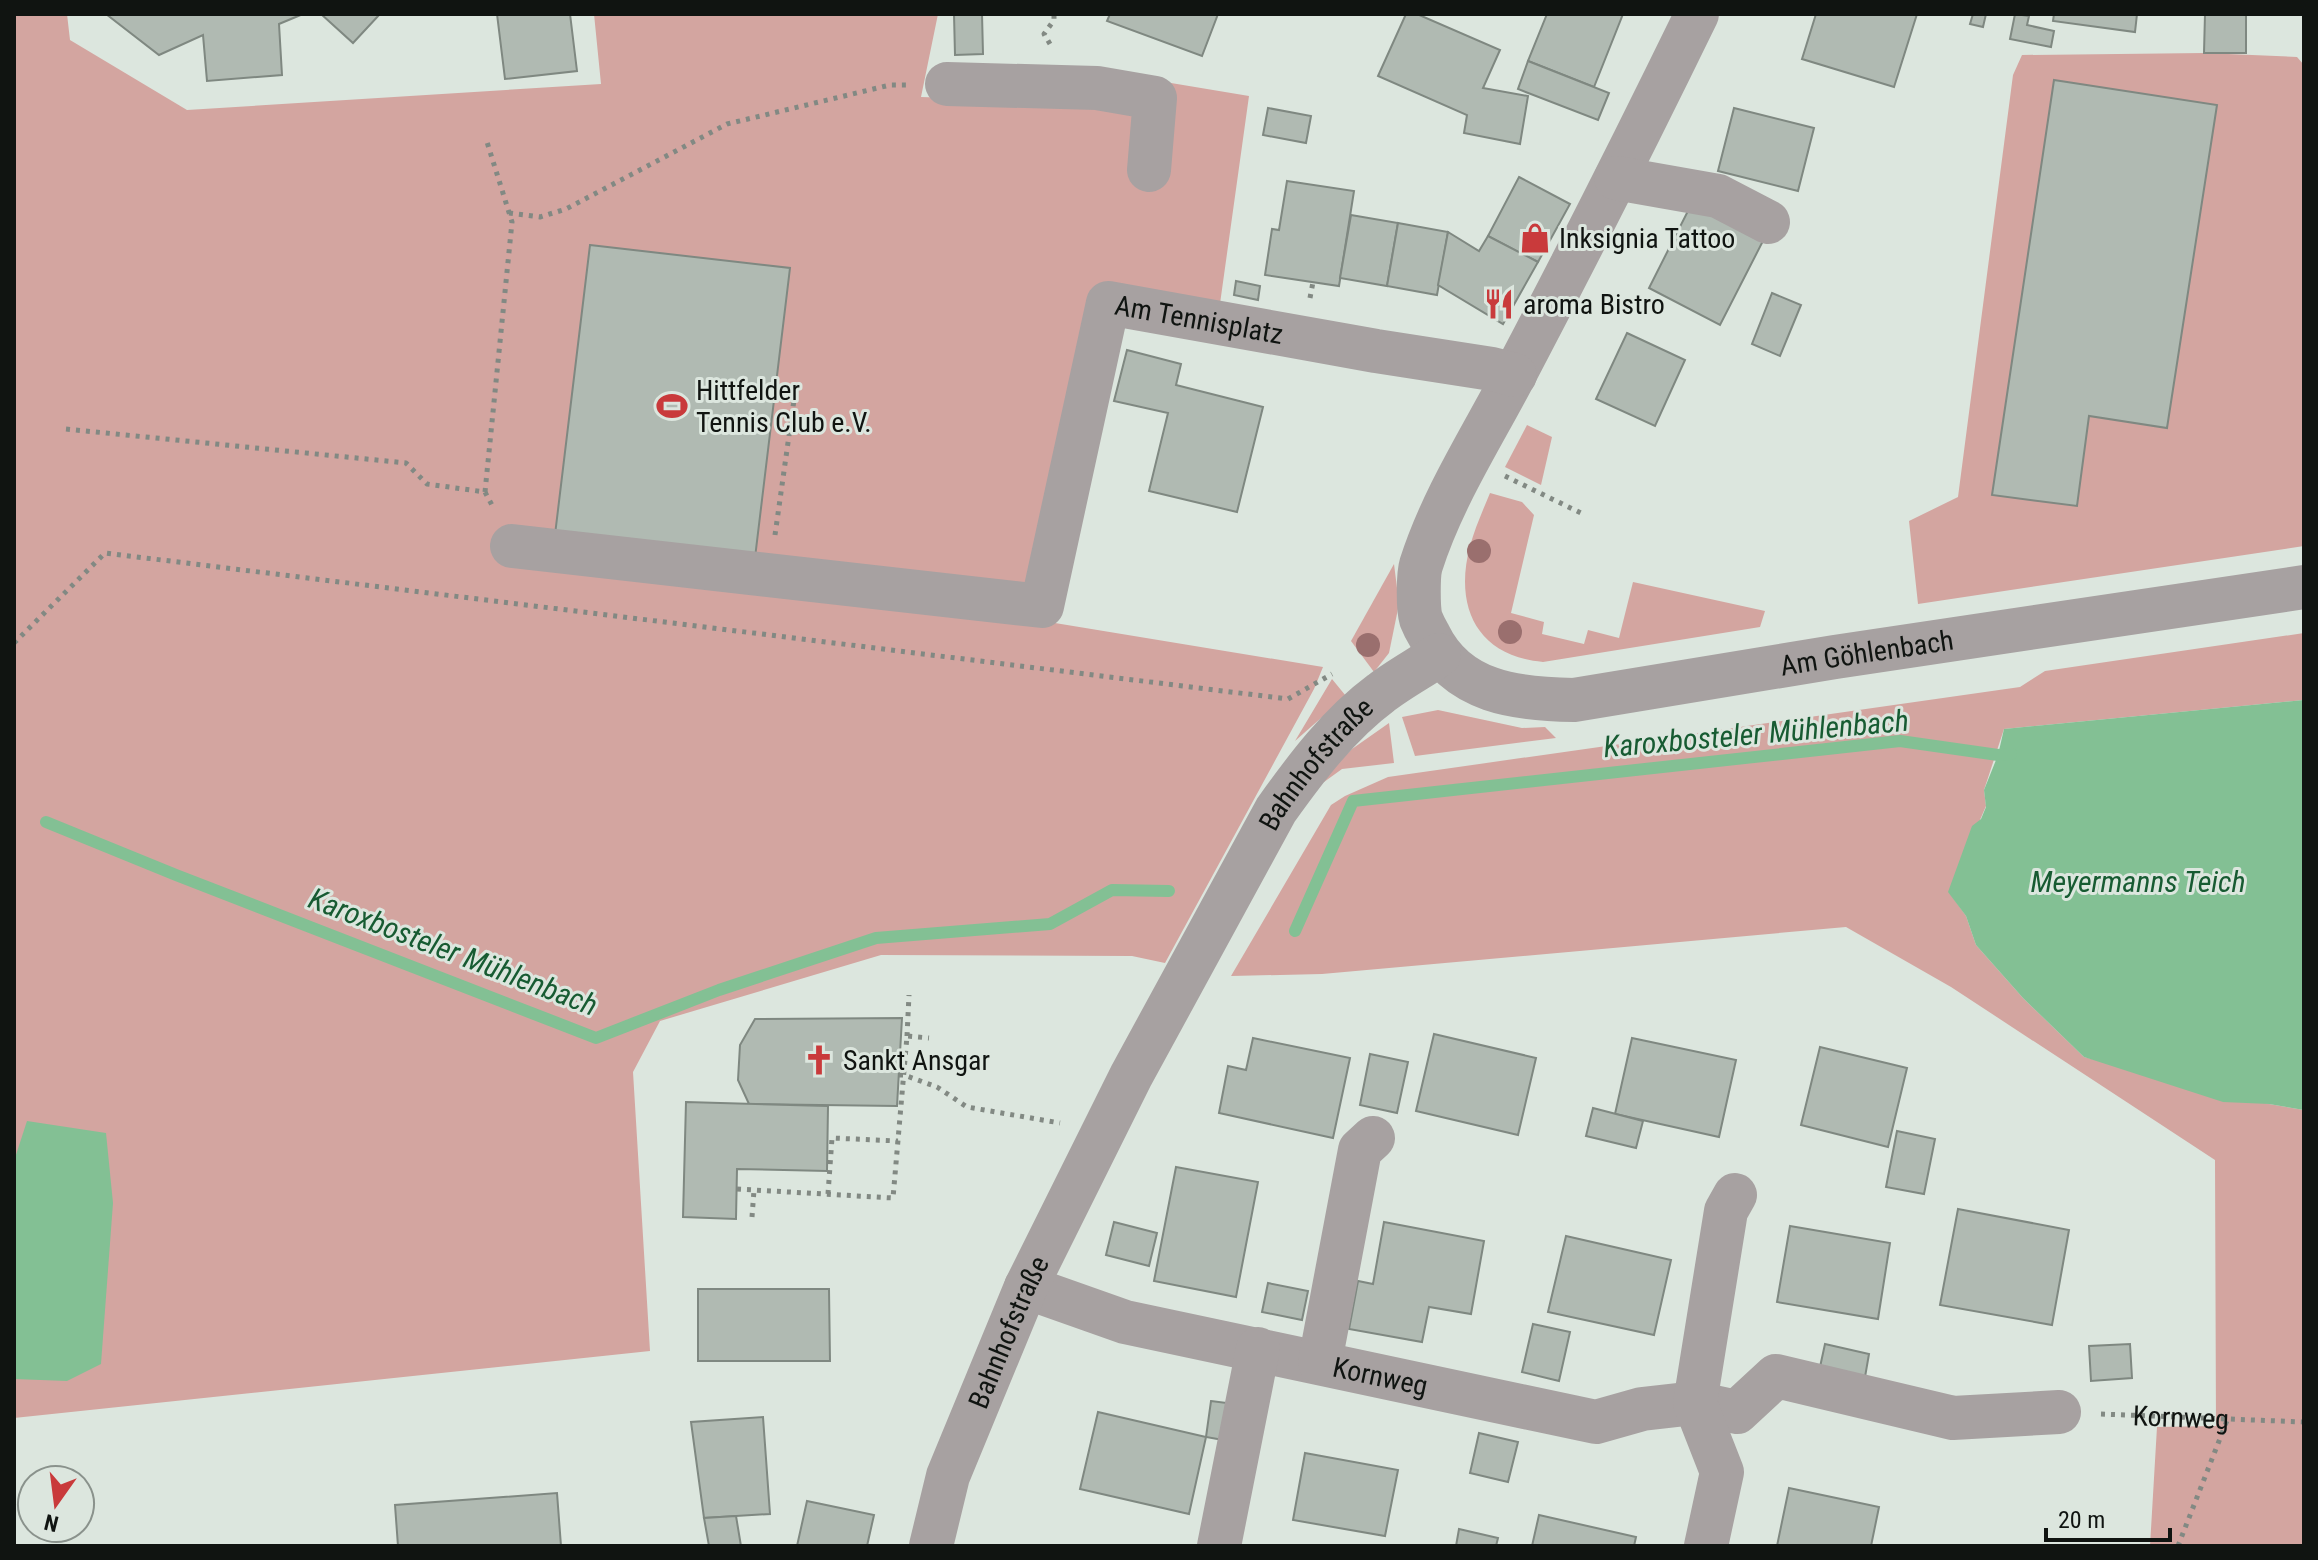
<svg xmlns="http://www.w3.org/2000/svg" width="2318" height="1560" font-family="'Roboto Condensed',sans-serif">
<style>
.green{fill:#d3a5a0}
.water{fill:#83c094}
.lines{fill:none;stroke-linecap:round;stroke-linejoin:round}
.stream{stroke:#83c094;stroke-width:12}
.building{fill:#b0bab2;stroke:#7f8881;stroke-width:2}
.path{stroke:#828983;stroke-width:5;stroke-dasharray:4 6;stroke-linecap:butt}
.minor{stroke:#a7a1a1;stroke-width:44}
.tree{fill:#9a6f6e}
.labels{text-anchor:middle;stroke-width:6;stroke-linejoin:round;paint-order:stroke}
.poi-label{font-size:28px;fill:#101411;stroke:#dce6de;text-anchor:start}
.street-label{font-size:28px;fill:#101411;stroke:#dce6de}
.water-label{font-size:30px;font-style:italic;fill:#175b32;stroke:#dce6de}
</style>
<rect width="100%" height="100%" fill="#dce6de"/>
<g class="green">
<path d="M14,14H67L70,40L187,110L601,84L594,14H938L921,97L1112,103L1111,73L1249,96L1218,318L1111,302L1055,623L1323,667L1314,689L1165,963L1132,956L881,955L660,1021L633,1072L650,1351L14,1418Z"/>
<path d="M2204,53L2297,57L2304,65V546L1918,604L1909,521L1958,497L2013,75L2022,55Z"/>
<path d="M1527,425L1552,437L1541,485L1505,467Z"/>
<path d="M1490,493L1522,502L1534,515L1511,613L1544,622L1542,634L1584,644L1588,630L1619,638L1633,582L1765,611L1760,627L1543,662C1476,656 1454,606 1470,546C1475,528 1483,510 1490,493Z"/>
<path d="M1394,564L1399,604L1389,653L1374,672L1351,641Z"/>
<path d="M2304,633V700L2004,729L1984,790L1986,806L1949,892L1966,916L1976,945L2023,998L2084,1057L2269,1104L2304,1110V1546H2150L2157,1427L2216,1426L2215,1160L1951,987L1846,927L1322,974L1231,976L1331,805L1345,796L1388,777L2020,687L2045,671Z"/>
<path d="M1332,679L1350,701L1321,718L1295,741Z"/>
<path d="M1438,710L1522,728L1545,727L1556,738L1415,756L1402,717Z"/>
<path d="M1389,723L1394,763L1342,769L1324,782L1319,781L1352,749Z"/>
</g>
<g class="water">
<path d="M2304,700V1110L2269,1104L2223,1102L2084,1057L2023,998L1976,945L1966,916L1948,892L1972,826L1981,819L1986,807L1984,790L1998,755L2004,729Z"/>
<path d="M27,1121L106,1133L113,1203L101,1364L67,1381L14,1379V1161Z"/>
</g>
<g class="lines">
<g class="stream">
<path d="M46,822L176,875L596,1038L719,990L876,938L1050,924L1112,890L1169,891"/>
<path d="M1295,931L1353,801L1900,741L1998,755L2011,754"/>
</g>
</g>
<g class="building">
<path d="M106,14H303L279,24L282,75L207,81L203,35L159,55Z"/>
<path d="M321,14H380L353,43Z"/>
<path d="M497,14H570L577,71L505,79Z"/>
<path d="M954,14H982L983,54L955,55Z"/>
<path d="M1110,14H1218L1202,56L1107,21Z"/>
<path d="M1406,14H1417L1500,50L1483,88L1528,96L1520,144L1464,133L1467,115L1378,76Z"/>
<path d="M1547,14H1623L1594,87L1528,61Z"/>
<path d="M1816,14H1917L1894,87L1802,59Z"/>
<path d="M1973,14H1986L1983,27L1970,24Z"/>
<path d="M2015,14L2029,16L2027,25L2054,31L2051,47L2010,39Z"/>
<path d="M2054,14H2137L2135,32L2053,21Z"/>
<path d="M2205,14H2246V53H2204Z"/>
<path d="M1528,61L1609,93L1598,120L1518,89Z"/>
<path d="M2054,80L2217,105L2167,428L2089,416L2077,506L1992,495Z"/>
<path d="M1268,108L1311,116L1306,143L1263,135Z"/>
<path d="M1734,108L1814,128L1798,191L1718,171Z"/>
<path d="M1519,177L1570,204L1538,262L1488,236Z"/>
<path d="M1287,181L1354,191L1339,286L1265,275L1272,229L1279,230Z"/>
<path d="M1693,201L1765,237L1720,325L1649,288Z"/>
<path d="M1351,215L1398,223L1387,286L1340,278Z"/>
<path d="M1398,223L1448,232L1437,295L1387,286Z"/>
<path d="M1448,232L1479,251L1488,236L1538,262L1503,324L1438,285Z"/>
<path d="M590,245L790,268L754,566L554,543Z"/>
<path d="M1236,281L1260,286L1258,300L1234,295Z"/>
<path d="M1772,293L1801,305L1780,356L1752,344Z"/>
<path d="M1627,333L1685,360L1655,426L1596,399Z"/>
<path d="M1127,350L1181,364L1176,385L1263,407L1237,512L1149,491L1168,413L1114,401Z"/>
<path d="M902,1018L897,1106L749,1104L738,1080L740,1045L755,1019Z"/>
<path d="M1434,1034L1536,1058L1518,1135L1416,1111Z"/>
<path d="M1253,1038L1350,1058L1333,1138L1219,1113L1228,1066L1246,1070Z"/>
<path d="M1632,1038L1736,1060L1719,1137L1615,1114Z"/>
<path d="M1820,1047L1907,1068L1888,1147L1801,1125Z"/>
<path d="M1370,1054L1408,1062L1397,1113L1360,1105Z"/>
<path d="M686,1102L828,1106L827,1171L737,1169L736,1219L683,1217Z"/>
<path d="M1593,1108L1643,1121L1636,1148L1586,1136Z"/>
<path d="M1897,1131L1935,1139L1924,1194L1886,1187Z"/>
<path d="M1176,1167L1258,1182L1236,1297L1154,1281Z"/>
<path d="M1958,1209L2069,1230L2052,1325L1940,1305Z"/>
<path d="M1114,1222L1157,1233L1149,1266L1106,1255Z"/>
<path d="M1384,1222L1484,1241L1471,1314L1429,1307L1422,1342L1349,1329L1358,1281L1373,1284Z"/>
<path d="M1790,1226L1890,1243L1878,1319L1777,1302Z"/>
<path d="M1566,1236L1671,1260L1654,1335L1548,1312Z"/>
<path d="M1268,1283L1308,1291L1302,1320L1262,1312Z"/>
<path d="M698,1289H829L830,1361H698Z"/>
<path d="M1533,1324L1570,1332L1559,1381L1522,1372Z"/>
<path d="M1825,1344L1869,1354L1865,1377L1820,1367Z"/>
<path d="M2130,1344L2132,1378L2091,1381L2089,1346Z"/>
<path d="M1211,1401L1235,1404L1229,1441L1206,1437Z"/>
<path d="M1098,1412L1206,1437L1189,1514L1080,1489Z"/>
<path d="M763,1417L770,1514L704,1518L691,1422Z"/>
<path d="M1479,1433L1518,1442L1508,1482L1470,1473Z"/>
<path d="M1305,1453L1398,1470L1385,1536L1293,1520Z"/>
<path d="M1789,1488L1879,1507L1871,1546H1777Z"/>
<path d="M557,1493L561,1546H398L395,1505Z"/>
<path d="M807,1501L874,1515L867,1546H797Z"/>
<path d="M1539,1515L1636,1537L1634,1546H1532Z"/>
<path d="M736,1516L741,1546H709L704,1518Z"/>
<path d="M1459,1529L1498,1538L1496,1546H1456Z"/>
</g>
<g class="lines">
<g class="path">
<path d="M1050,44L1044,34L1054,20V14"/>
<path d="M509,213L540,217L566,209L727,124L890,85H906"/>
<path d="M1310,298L1313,282"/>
<path d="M66,429L406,463L427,484L485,492L494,509"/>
<path d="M1505,476L1583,514"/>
<path d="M485,492L512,222L487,142"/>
<path d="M775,535L794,400"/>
<path d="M14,643L105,553L1288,699L1332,674"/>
<path d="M907,1036L909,995"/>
<path d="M899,1075H904L937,1087L967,1107L1060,1123"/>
<path d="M737,1189L893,1198L907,1036L929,1038"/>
<path d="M828,1194L832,1138L898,1141"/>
<path d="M752,1217L754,1190"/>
<path id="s1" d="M2101,1414L2304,1422"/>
<path d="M2178,1546L2228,1418"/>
</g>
<g class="minor">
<path id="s2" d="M1697,14C1639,133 1579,252 1517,370C1484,434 1443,496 1421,565C1418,575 1418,609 1421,619C1423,624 1426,630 1429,635C1457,693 1517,699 1574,700L1835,657L2304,587"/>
<path d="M947,84L1097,88L1155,98L1149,170"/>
<path d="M1616,178L1718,196L1768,222"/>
<path id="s3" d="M512,546L1042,606L1108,303L1376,351L1492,369L1515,375"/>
<path id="s4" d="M1026,1287L1125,1322L1596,1422L1642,1409L1695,1403L1737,1412L1776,1376L1953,1418L2059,1412"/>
<path d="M1320,1362L1360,1150L1373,1138"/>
<path id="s5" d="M931,1546L948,1476L1026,1287L1131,1076L1276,810C1306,768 1339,724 1381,693C1399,679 1420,668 1439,655"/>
<path d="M1219,1546L1258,1349"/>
<path d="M1706,1546L1722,1472L1695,1403L1726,1211L1735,1195"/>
</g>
</g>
<g class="tree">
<circle cx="1479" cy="551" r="12"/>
<circle cx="1510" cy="632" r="12"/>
<circle cx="1368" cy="645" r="12"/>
</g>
<defs>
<g id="shop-bare" transform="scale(2.4)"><path d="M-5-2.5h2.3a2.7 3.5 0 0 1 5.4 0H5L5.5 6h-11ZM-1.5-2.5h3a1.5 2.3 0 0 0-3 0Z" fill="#c93a3b" stroke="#dce6de" stroke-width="2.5" paint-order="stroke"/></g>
<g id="restaurant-bare" transform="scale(2.4)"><path d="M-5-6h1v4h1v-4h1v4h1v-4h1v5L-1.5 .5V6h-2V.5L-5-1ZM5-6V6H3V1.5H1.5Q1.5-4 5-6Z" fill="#c93a3b" stroke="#dce6de" stroke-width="2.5" paint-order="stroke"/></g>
<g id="stadium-bare" transform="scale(2.4)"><path d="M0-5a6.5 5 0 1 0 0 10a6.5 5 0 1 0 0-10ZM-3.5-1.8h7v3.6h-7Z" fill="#c93a3b" stroke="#dce6de" stroke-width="2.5" paint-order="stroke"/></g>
<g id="church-bare" transform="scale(2.4)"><path d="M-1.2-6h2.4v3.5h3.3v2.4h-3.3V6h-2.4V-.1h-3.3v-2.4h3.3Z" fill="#c93a3b" stroke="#dce6de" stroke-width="2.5" paint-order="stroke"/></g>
</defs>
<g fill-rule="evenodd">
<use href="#shop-bare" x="1535" y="238"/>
<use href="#restaurant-bare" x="1499" y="304"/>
<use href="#stadium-bare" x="672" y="406"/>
<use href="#church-bare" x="819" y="1060"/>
</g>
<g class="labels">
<g class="poi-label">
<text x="1559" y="248">Inksignia Tattoo</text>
<text x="1523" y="314">aroma Bistro</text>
<text x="696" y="400">Hittfelder<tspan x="696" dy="32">Tennis Club e.V.</tspan></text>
<text x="843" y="1070">Sankt Ansgar</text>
</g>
<g class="street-label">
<text dy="10" stroke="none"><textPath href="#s3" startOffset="936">Am Tennisplatz</textPath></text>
<text dy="10" stroke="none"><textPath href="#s2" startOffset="1154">Am Göhlenbach</textPath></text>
<text dy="10" stroke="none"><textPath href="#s5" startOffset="876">Bahnhofstraße</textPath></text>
<text dy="10" stroke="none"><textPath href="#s5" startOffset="228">Bahnhofstraße</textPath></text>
<text dy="10" stroke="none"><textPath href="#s4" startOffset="366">Kornweg</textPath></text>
<text dy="10" stroke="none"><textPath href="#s1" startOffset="80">Kornweg</textPath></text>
</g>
<g class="water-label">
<text transform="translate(1756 734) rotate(-5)" y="10">Karoxbosteler Mühlenbach</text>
<text x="2138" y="892">Meyermanns Teich</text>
<text transform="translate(453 952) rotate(21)" y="10">Karoxbosteler Mühlenbach</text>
</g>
</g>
<rect width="2318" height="1560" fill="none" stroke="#101411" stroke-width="32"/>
<g transform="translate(56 1504) rotate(194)"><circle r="38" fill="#dce6de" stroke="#8a928c" stroke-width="2"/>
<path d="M0-6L14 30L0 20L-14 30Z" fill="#c93a3b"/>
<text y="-12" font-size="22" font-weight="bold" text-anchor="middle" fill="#101411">N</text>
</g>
<path d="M2046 1528v12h124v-12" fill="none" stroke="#101411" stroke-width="4"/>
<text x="2058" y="1528" font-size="24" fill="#101411" stroke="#dce6de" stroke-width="6" paint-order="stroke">20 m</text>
</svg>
